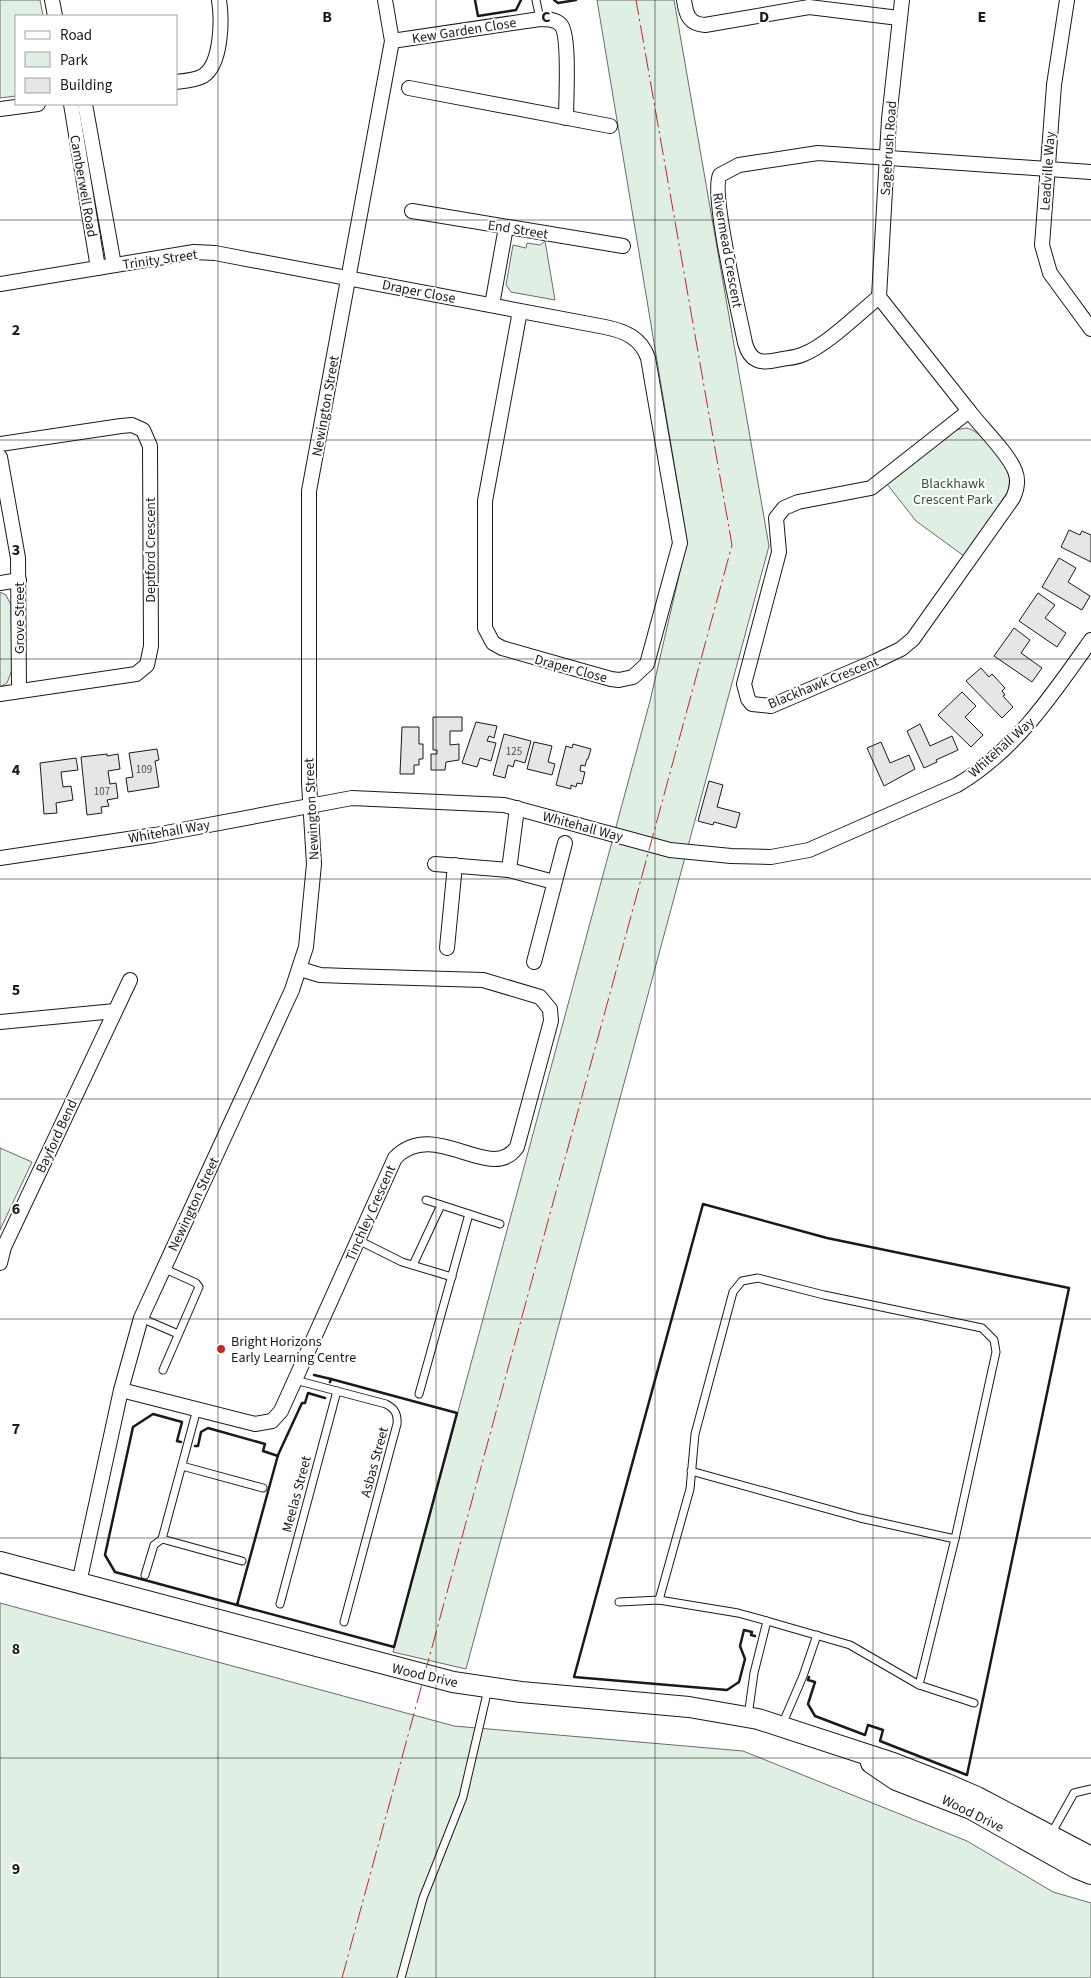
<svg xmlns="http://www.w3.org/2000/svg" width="1091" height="1978" font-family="'Source Sans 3',sans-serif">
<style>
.green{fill:#e0efe3;stroke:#6a6a6a}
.building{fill:#e6e6e6;stroke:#1a1a1a}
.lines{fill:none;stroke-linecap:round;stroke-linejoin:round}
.lane-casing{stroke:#1a1a1a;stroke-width:9}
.street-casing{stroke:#1a1a1a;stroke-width:16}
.secondary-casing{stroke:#1a1a1a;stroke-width:22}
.lane{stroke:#fff;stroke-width:7}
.street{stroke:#fff;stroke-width:14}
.secondary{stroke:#fff;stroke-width:20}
.wall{stroke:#1a1a1a;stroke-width:2.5}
.power{stroke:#c62828;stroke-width:1;stroke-dasharray:18 4 2.5 4;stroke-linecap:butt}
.grid{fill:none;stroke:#1a1a1a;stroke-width:1;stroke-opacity:0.55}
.poi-dot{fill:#c62828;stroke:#fff;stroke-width:2}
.labels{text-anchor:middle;stroke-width:4;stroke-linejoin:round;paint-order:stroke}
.number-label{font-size:11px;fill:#4d4d4d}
.street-label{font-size:14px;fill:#1a1a1a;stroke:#fff}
.park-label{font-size:14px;fill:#2b5a34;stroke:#fff}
.poi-label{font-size:14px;fill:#1a1a1a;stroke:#fff;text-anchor:start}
.grid-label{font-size:16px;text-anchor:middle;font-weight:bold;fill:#1a1a1a;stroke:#fff;stroke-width:4;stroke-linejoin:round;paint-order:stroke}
</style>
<rect width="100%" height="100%" fill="#fff"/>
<g class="green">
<path d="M0,0H40L43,16H16V96L0,98Z"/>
<path d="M597,0H674L769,546L466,1669L393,1652L650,701L687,541Z"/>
<path d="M545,241L555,300L511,292L506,285L513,245L526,248L527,243L540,245Z"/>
<path d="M966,428C980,429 1006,463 1009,476C1010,483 1009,489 1006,495L964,556L916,521L887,484L956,430Z"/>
<path d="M0,592L6,595L11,605L12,670L7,683L0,687Z"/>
<path d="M0,1148L32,1162L0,1230Z"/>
<path d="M0,1603L454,1726L743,1751L967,1841L1053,1892L1091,1903V1978H0Z"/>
</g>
<g class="building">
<path d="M1069,530L1080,535L1082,531L1091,535V562L1061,547Z"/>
<path d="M1059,558L1076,568L1068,582L1090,596L1082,610L1042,587Z"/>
<path d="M1038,593L1055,605L1045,618L1066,633L1057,647L1019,621Z"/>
<path d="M1014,628L1030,640L1021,653L1042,668L1032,682L994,656Z"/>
<path d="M981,668L989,677L992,674L1005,688L1002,691L1005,695L1003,696L1013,707L1002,718L966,681Z"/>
<path d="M962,692L976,706L965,717L983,735L971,747L938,715Z"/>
<path d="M433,717H462V731H450V745L459,744V760L446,762L445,770H431V754H437V750H433Z"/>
<path d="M476,722L497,726L494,738L489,736L487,741L496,743L491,761L480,758L477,767L462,763Z"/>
<path d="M920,724L930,746L952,736L958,750L936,760L937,762L924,768L907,731Z"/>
<path d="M402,727H419V744H423V759H419V765H414V774H400Z"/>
<path d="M504,734L531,741L525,763L515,760L513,767L508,765L505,778L493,775Z"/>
<path d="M534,742L552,746L548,762L555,764L552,775L527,769Z"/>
<path d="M881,742L890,763L909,755L915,769L884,786L867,748Z"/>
<path d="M573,744L591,749L588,759H587L585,766L581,765L580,771L585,772L582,784L577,783L576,787L571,785V789L556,785L566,746L572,748Z"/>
<path d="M157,749L159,760L155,761L159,787L128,792L126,778L133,777L129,753Z"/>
<path d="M107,754V756L118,754L120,769L108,771L110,784L116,783L118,798L107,800L109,806L101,807L102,813L87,815L81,757Z"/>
<path d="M76,758L78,770L61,772L63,787L71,786L73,800L56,803L57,813L44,814L40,763Z"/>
<path d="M709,781L723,785L717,807L740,813L736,828L714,822L713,825L698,821Z"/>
</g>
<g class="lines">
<g class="lane-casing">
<g id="lane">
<path d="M536,0L540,19"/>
<path d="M426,1200L500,1224"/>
<path d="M358,1240L402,1262L452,1277"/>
<path d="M413,1265L441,1205"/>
<path d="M141,1318L178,1334"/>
<path d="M163,1370L199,1287L196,1283L163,1268"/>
<path d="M295,1380L386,1404C395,1409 398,1414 397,1424L344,1622"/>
<path d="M419,1394L469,1214"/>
<path d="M197,1409L162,1539L242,1561"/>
<path d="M182,1466L263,1488"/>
<path d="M691,1471L860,1518L955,1539"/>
<path d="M145,1575L154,1545L162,1539"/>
<path d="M659,1600L690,1489L695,1434L733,1292L742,1281L758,1278L824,1295L982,1328L994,1340L996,1352L955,1539L919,1685"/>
<path d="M619,1602L659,1600L738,1613L767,1621L850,1645L919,1685L974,1703"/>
<path d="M280,1604L337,1391"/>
<path d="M748,1716L754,1673L767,1621"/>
<path d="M782,1725L803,1676L817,1635"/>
<path d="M1051,1834L1074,1793L1091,1789"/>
<path d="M401,1978L423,1898L463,1797L488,1689"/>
</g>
</g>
<g class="street-casing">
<g id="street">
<path d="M52,0L55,16"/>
<path d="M684,0C686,15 689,24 705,25L809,7L899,18"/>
<path d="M1067,0L1054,85L1042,245L1050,273L1091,329"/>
<path d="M392,41L540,19C547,19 556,19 561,25C570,36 566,101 566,118"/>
<path d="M176,82C185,81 196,80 203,76C222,64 222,19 219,0"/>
<path d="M409,88L610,126"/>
<path d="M71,104L98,268"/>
<path d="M85,104L114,265"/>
<path d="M0,109L38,104"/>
<path d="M412,211L623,246"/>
<path d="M0,284L194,252L215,253L605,327C625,331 641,338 648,358L680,543L647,664L633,677L619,680L611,679L502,648L493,643L485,628V501L520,311"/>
<path d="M879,297C859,313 827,345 804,354C796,358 786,358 777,360C760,364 750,361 745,343C740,317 710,192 720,175L739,165L818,153L1091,172"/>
<path d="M879,297L889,119L902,0"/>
<path d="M879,297L969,411"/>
<path d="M492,305L506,227"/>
<path d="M969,411C981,427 1009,454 1015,471C1019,480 1017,489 1013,498L913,639L901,649L876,661L771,706L752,704L748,699L744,684L779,552L776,518L784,508L798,502L871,488Z"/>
<path d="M0,444L121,426L132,425L143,430L150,446L151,646L147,665L136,674L0,694"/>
<path d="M0,457L18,558L19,690"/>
<path d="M0,583L19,580"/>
<path d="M0,858L155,835L352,798L504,805L670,850L731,856L771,857L809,850L957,785C1015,751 1053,694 1091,640"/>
<path d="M435,864L509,870L554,882"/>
<path d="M509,870L517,808"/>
<path d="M447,948L455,865"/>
<path d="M534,962L565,843"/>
<path d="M0,1022L115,1011"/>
<path d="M0,1263L4,1247L130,980"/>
<path d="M121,1390L255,1424L272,1421L281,1411L395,1158C435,1117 491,1185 517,1147L551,1021L550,1009L540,997L483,980L346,976L320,975L300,969"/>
<path d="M79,1583L121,1390L141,1318L292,990L306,947L314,864L309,783V491L392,41L385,0"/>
</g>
</g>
<g class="secondary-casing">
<g id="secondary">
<path d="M0,1562L453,1682L521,1692L689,1707L758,1719L893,1763L947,1784L977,1797L1091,1857"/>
<path d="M871,1763L896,1780L971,1809L1076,1868L1091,1874"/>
</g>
</g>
<use href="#lane" class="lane"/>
<use href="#street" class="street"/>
<use href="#secondary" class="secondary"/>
<g class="wall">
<path d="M475,0L478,16L516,10L521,0"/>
<path d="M554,0L558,3L576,0"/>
<path d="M314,1375L331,1379"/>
<path d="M325,1398L308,1393L305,1403H302L278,1455L237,1605L394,1647L457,1413L331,1379L330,1382"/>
<path d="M181,1442L177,1441L182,1422L153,1414L133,1427L105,1555L115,1572L237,1605L238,1603"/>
<path d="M195,1446H198L201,1432L208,1428L265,1444L263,1451L278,1456"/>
<path d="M755,1636L751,1635L752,1632L744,1630L740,1646L745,1659L739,1682L727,1690L574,1677L703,1204L827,1238L1069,1288L967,1775L880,1741L883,1730L868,1725L865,1735L815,1716L808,1704L815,1682L808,1680L809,1677"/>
</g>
<path class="power" d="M342,1978L732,545L636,0"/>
</g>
<path class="grid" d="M218,0V1978M436,0V1978M655,0V1978M873,0V1978M0,220H1091M0,440H1091M0,659H1091M0,879H1091M0,1099H1091M0,1319H1091M0,1538H1091M0,1758H1091"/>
<circle class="poi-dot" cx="221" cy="1349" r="5"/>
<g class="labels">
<g class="number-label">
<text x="514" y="755">125</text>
<text x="144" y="773">109</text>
<text x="102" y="795">107</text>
</g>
<g class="street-label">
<text transform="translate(464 30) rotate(-9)" y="5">Kew Garden Close</text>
<text transform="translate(888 148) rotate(-86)" y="5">Sagebrush Road</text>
<text transform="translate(1047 171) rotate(-86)" y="5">Leadville Way</text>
<text transform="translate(84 186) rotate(80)" y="5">Camberwell Road</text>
<text transform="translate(518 229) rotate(9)" y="5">End Street</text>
<text transform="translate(728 250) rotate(80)" y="5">Rivermead Crescent</text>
<text transform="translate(160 259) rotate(-8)" y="5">Trinity Street</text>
<text transform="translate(419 291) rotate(11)" y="5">Draper Close</text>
<text transform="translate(325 406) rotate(-80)" y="5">Newington Street</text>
<text transform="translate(150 550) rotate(-90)" y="5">Deptford Crescent</text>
<text transform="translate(19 618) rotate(-90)" y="5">Grove Street</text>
<text transform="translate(571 668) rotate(15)" y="5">Draper Close</text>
<text transform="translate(823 682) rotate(-22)" y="5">Blackhawk Crescent</text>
<text transform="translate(1001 747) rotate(-42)" y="5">Whitehall Way</text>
<text transform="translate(311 809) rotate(-93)" y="5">Newington Street</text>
<text transform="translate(583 826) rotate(15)" y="5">Whitehall Way</text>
<text transform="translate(169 831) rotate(-10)" y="5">Whitehall Way</text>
<text transform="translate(56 1136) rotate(-65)" y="5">Bayford Bend</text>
<text transform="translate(193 1204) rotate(-65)" y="5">Newington Street</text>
<text transform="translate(370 1213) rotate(-66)" y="5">Tinchley Crescent</text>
<text transform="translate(374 1462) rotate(-75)" y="5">Asbas Street</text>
<text transform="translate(296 1494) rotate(-75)" y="5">Meelas Street</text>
<text transform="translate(425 1675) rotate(13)" y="5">Wood Drive</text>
<text transform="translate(973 1813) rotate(26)" y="5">Wood Drive</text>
</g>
<g class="park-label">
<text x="953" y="488">Blackhawk<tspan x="953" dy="16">Crescent Park</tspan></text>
</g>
<g class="poi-label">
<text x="231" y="1346">Bright Horizons<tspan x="231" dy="16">Early Learning Centre</tspan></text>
</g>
</g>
<g class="grid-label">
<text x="327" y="22">B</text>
<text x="546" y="22">C</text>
<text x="764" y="22">D</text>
<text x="982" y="22">E</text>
<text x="16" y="335">2</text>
<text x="16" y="555">3</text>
<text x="16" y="775">4</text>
<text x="16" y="995">5</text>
<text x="16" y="1214">6</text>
<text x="16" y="1434">7</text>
<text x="16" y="1654">8</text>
<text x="16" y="1874">9</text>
</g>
<rect x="15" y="15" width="162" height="90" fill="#ffffff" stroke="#a3a3a3"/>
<rect x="25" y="31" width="25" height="8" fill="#ffffff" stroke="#a3a3a3"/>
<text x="60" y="40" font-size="15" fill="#1a1a1a">Road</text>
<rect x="25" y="52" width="25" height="15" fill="#e0efe3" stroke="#a3a3a3"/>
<text x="60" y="65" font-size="15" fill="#1a1a1a">Park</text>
<rect x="25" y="78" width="25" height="15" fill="#e6e6e6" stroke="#a3a3a3"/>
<text x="60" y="90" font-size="15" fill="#1a1a1a">Building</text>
</svg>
